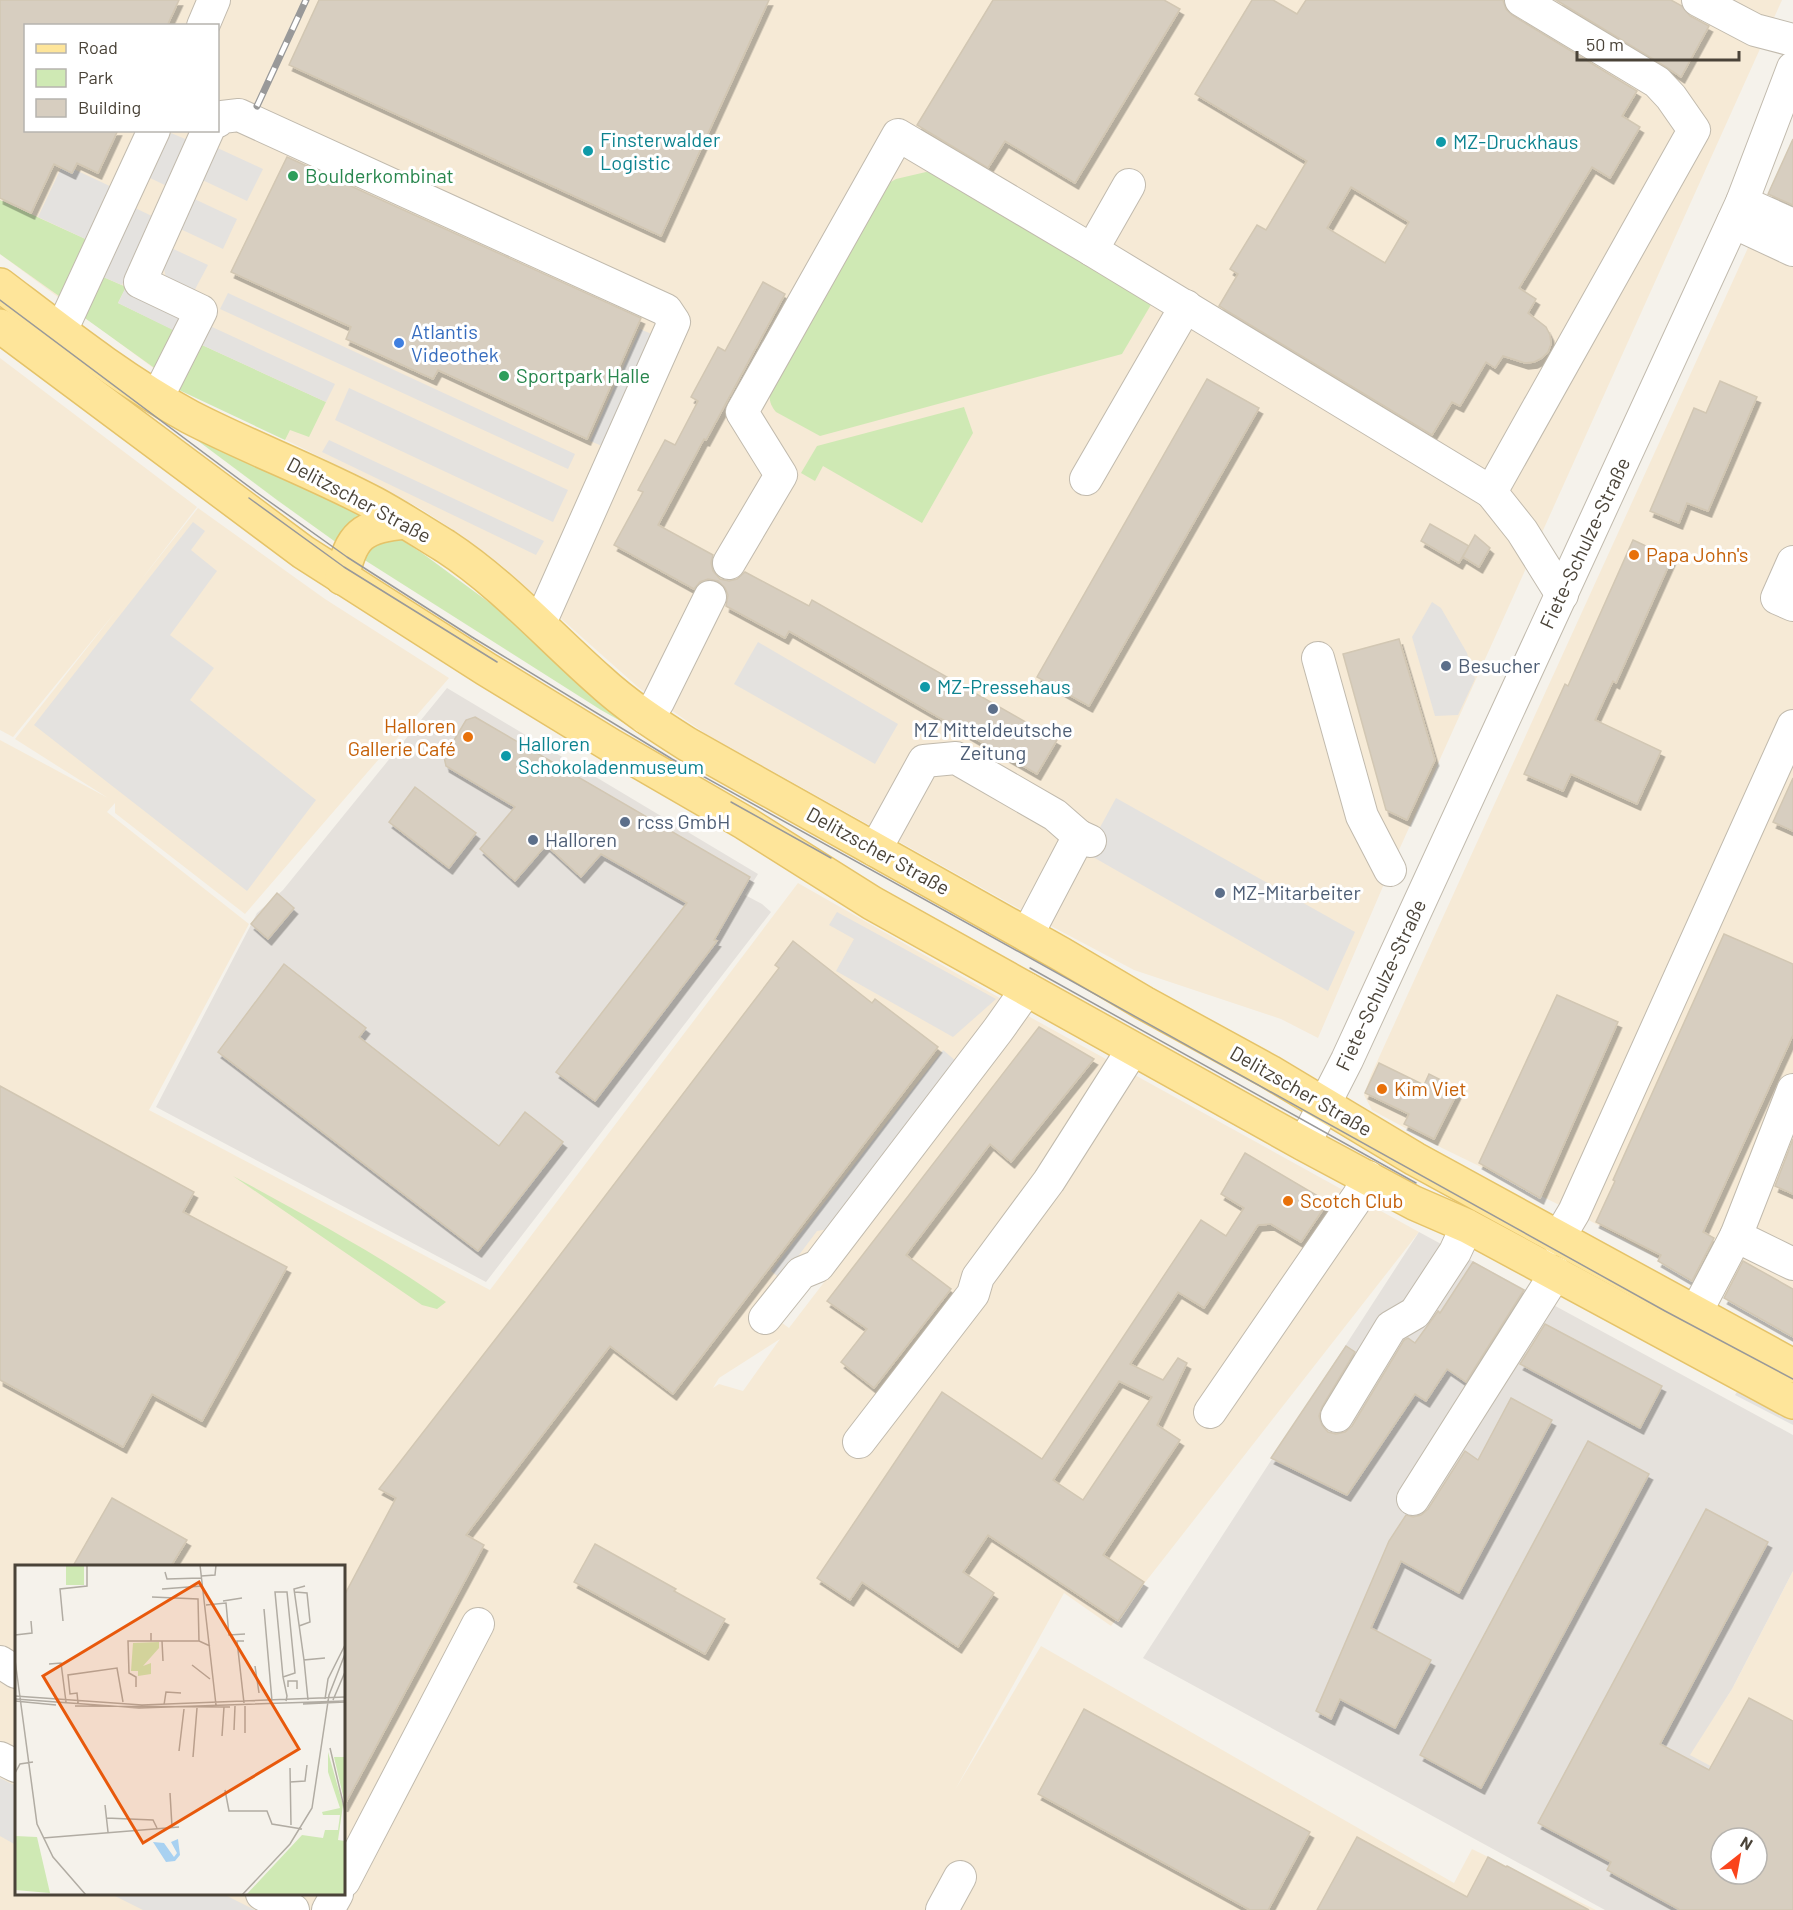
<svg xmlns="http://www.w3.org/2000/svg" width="1793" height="1910" font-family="Barlow,sans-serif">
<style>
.commercial{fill:#f6ead6;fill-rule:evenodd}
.industrial{fill:#e5e1dc;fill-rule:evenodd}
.green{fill:#cfe9b4}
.parking{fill:#e4e2df}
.building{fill:#d7cec0;stroke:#d2c7b3;stroke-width:1.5;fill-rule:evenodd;filter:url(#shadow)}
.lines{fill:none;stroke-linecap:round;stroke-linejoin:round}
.minor-casing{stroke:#c1baad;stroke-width:34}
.major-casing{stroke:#e5c369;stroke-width:36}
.minor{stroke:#fff;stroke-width:32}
.major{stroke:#fee59a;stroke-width:33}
.tram{stroke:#999;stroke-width:1.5}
.rail-casing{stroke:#999;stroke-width:7}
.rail{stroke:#fff;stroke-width:4.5;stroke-dasharray:14;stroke-linecap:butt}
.culture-dot{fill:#0f9aa8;stroke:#fff;stroke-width:2}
.leisure-dot{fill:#2e9e5b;stroke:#fff;stroke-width:2}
.shop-dot{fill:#3f7fe0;stroke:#fff;stroke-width:2}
.food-dot{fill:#e8710a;stroke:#fff;stroke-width:2}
.service-dot{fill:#5c6f8a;stroke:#fff;stroke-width:2}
.labels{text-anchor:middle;stroke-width:6;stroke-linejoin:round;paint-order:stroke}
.culture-label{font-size:20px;fill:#0d838f;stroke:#fff;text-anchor:start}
.leisure-label{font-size:20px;fill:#27864d;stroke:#fff;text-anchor:start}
.shop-label{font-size:20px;fill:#366cbe;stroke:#fff;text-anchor:start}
.street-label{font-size:20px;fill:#4a4338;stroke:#fff}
.food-label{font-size:20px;fill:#c56008;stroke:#fff;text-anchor:start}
.service-label{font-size:20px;fill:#4e5e75;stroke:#fff;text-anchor:start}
.inset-road{fill:none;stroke:#b1aca3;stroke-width:1.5}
.view{fill:#e8590c;fill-opacity:0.15;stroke:#e8590c;stroke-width:3}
.inset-edge{fill:none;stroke:#4a4338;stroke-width:3}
</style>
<defs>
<filter id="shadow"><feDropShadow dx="3.5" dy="6" stdDeviation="0" flood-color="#0004"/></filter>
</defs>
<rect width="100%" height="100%" fill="#f5f2eb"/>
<g class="commercial">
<path d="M0,0H1782L1390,870L1318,1038L1281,1019L1134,970L1036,918L706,734L639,688L501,565L464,537L421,509L390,492L176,385L0,254ZM26,26H218V130H26Z"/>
<path d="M1793,149V1332L1574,1212L1442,1148L1372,1110L1364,1095L1371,1075Z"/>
<path d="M0,358L197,507L141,580L198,508L325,599L449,678L245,914L115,813V803L107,812L249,924L149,1110L490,1290L798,883L1005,1001L767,1312L789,1328L1028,1016L1419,1232L1111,1626L1064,1593L955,1790L1041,1646L1454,1883L1472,1849L1596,1910H0V740L108,798L15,739L117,610L13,737L0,730ZM780,1339L743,1391L719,1384L713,1388L719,1378ZM16,1566H344V1894H16Z"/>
<path d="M1793,1571V1810L1689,1755L1732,1689Z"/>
</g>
<g class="industrial">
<path d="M447,688L758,874L745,895L762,904L771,912L486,1282L156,1107L257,913L283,890Z"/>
<path d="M1419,1232L1793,1435V1571L1732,1689L1690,1755L1793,1810V1910H1605L1143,1658ZM1721,1838H1757V1874H1721Z"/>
</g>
<g class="green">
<path d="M926,172L936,173L1152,303L1122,354L820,436L776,412C770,405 769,399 770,391L889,183L896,179Z"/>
<path d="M0,200L92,242L66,301L0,254Z"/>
<path d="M101,276L126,287L118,303L174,330L160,372L82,316Z"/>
<path d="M202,345L326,402L309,437L290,430L285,440L179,390L181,378Z"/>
<path d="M964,407L973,433L922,523L823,466L815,481L801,473L817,446Z"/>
<path d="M158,411L366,515L337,543L277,500Z"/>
<path d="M397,537L422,553L498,609L563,669L869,861L601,710L363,559L368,548Z"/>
<path d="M233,1176C306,1216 378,1254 446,1302L437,1309L422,1305Z"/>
</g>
<g class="parking">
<path d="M171,133L190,141L169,187L150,178Z"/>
<path d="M211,145L263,169L247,201L196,177Z"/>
<path d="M63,164L116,189L92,242L38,217Z"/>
<path d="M188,196L237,219L223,249L174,226Z"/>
<path d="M133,207L154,217L122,285L101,276Z"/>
<path d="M169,247L208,265L192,295L167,283L163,264Z"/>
<path d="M126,287L183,314L175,331L118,303Z"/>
<path d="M228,293L575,454L568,469L220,309Z"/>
<path d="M210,326L335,384L326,402L202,345Z"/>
<path d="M640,329L656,336L607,448L590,441Z"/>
<path d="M349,388L568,490L553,522L335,420Z"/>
<path d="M329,440L544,541L536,555L322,452Z"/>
<path d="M193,522L205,531L191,550L217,571L170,635L214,668L190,700L316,800L247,891L34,725Z"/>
<path d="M1432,602L1441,608L1467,653L1475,679L1458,715L1435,716L1412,637Z"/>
<path d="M758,642L898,724L875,764L734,684Z"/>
<path d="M1116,798L1355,932L1328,991L1086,853Z"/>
<path d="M837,912L996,999L953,1037L836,971L854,939L829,925Z"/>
<path d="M943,1050L957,1062L828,1229L817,1231L781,1279L771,1271Z"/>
<path d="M1740,1387L1793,1415V1425L1735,1395Z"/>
<path d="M0,1778L16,1786V1845L0,1836Z"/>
<path d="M111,1894H223L255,1910H143Z"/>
</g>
<g class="building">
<path d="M0,0H179L167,26H26V130H118L98,173L77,163L72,173L54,164L31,213L0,198Z"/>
<path d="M319,0H769L661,236L289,65Z"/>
<path d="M993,0H1164L1180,9L1075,183L1005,141L988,168L917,125Z"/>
<path d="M1252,0H1273L1297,14L1306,0H1503L1506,9L1512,15L1637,91L1622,116L1640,127L1610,178L1592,167L1519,288L1536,299L1528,313L1546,327L1550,335L1551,344L1548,352L1542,358L1534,362L1525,363L1503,356L1495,368L1486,362L1460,406L1452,402L1432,435L1219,306L1238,274L1230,269L1257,225L1266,230L1307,161L1195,94ZM1351,187L1409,222L1385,263L1327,228Z"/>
<path d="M1556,0H1671L1682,6L1690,16L1709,26L1681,77L1666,67Z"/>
<path d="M1793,139V205L1768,194Z"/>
<path d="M287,157L641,318L587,439L438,370L433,379L346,339L351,327L231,272Z"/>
<path d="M763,282L785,294L706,440L704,439L658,525L713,555L711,563L713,571L720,579L729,581L737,579L745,572L809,606L812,600L1057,740L1037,774L789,631L785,638L726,606L728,595L725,588L718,581L708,579L700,582L694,589L614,545L643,492L638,490L665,440L675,445L698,401L691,397L718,347L725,351Z"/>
<path d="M1207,379L1259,408L1089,706L1037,677Z"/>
<path d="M1720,381L1757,397L1708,511L1687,503L1679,523L1650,511L1694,408L1706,413Z"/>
<path d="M1430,524L1469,546L1459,563L1421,541Z"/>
<path d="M1475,535L1490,548L1479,567L1463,557Z"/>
<path d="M1633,540L1672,558L1616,683L1613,681L1595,720L1661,751L1637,804L1571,774L1563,791L1524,774L1565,684L1568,686Z"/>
<path d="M1399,639L1435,760L1407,820L1386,810L1343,654Z"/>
<path d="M475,717L750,877L714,940L717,941L595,1101L556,1072L687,903L601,854L581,877L546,845L515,881L480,849L515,807L446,766L444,757L466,720Z"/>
<path d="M1793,778V831L1773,822Z"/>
<path d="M415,787L476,833L449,868L389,822Z"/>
<path d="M277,893L294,908L268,939L251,924Z"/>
<path d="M1724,934L1793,964V1035L1703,1232L1714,1238L1692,1281L1658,1261L1661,1255L1596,1222L1615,1181L1613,1180Z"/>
<path d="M793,941L872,1003L875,999L938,1047L673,1394L610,1346L466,1535L484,1545L344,1806V1596L396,1498L379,1489L522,1305L779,968L775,965Z"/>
<path d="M284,964L366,1028L359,1037L499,1146L525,1112L563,1142L478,1251L218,1052Z"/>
<path d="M1557,995L1618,1022L1540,1198L1479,1163Z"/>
<path d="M1039,1027L1094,1059L1011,1162L990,1144L906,1255L951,1289L874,1388L841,1362L867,1329L827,1301Z"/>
<path d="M1379,1063L1424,1085L1429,1074L1459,1089L1434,1139L1404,1124L1409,1114L1365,1093Z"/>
<path d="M0,1086L194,1192L183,1212L287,1267L202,1421L152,1394L123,1447L0,1380Z"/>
<path d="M1793,1139V1194L1775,1186Z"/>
<path d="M1245,1153L1328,1202L1301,1242L1271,1224L1258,1225L1204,1308L1178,1292L1130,1364L1163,1380L1178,1358L1187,1363L1157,1425L1180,1440L1103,1555L1144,1582L1118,1621L988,1535L963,1572L994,1593L958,1647L862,1582L850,1600L817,1578L942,1392L1042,1459L1201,1220L1226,1236L1244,1208L1221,1194ZM1119,1381L1152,1397L1083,1500L1053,1480Z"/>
<path d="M1743,1261L1793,1289V1337L1724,1298Z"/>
<path d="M1473,1262L1524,1290L1466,1382L1447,1369L1426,1401L1415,1394L1347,1495L1271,1458L1346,1346L1355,1352L1322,1407L1319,1416L1322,1425L1328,1432L1336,1434L1345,1432L1352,1426L1404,1340L1408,1338L1415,1343L1438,1311L1440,1313Z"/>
<path d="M1545,1324L1662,1386L1640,1428L1520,1364Z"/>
<path d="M1511,1398L1552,1420L1459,1593L1401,1561L1371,1628L1431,1660L1395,1728L1340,1699L1331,1719L1316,1711L1389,1541L1406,1515L1413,1517L1421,1515L1428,1509L1465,1451L1478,1460Z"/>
<path d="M1588,1441L1649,1474L1481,1788L1420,1755Z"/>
<path d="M112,1498L187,1540L171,1566H73Z"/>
<path d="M1706,1509L1768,1542L1660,1744L1709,1770L1749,1698L1793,1721V1910H1680L1607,1870L1611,1862L1538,1823ZM1721,1838H1757V1874H1721Z"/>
<path d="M595,1544L676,1589L674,1591L725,1619L705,1654L574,1582Z"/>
<path d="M1084,1709L1310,1832L1268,1910H1250L1038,1794Z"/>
<path d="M1357,1837L1467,1897L1488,1857L1506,1867L1507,1866L1589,1910H1317Z"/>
</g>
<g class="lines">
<g class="minor-casing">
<g id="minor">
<path d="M1521,0L1657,82L1671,97L1694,130L1491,492L1522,531L1562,595"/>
<path d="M1698,0L1755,30L1793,40"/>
<path d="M203,26L214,0"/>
<path d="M218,121L222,117L239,115L666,310L674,322L540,623"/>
<path d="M1129,185L1092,250L1491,492"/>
<path d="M1742,202L1793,225"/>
<path d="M1733,222L1793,250"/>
<path d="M61,331L154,130"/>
<path d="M157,398L201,311L140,282L208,130"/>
<path d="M1086,479L1186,306"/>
<path d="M1793,562L1777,598L1793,605"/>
<path d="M729,563L781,475L742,412L898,135L1092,250"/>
<path d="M1318,658L1362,816L1390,870"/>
<path d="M646,718L658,702L710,597"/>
<path d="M875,850L924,761L956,758L1055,815L1079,836"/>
<path d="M1027,935L1079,836L1090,841"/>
<path d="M1304,1144L1347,1060L1742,202L1793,68"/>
<path d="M1736,1236L1793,1090"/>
<path d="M1558,1239L1574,1212L1793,726"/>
<path d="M1695,1314L1736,1236L1793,1264"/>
<path d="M765,1318L801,1273L818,1266L998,1030L1027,989"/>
<path d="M1210,1412L1359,1195L1368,1177"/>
<path d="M1337,1416L1391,1327L1415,1313L1455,1252L1467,1226"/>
<path d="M859,1442L973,1294L978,1277L1049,1181L1133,1049"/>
<path d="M1413,1499L1556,1273"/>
<path d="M0,1662L16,1672"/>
<path d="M0,1758L16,1766"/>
<path d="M344,1881L478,1624"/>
<path d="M262,1894L293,1910"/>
<path d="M328,1910L337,1894"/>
<path d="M942,1910L960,1877"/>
</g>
</g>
<g class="major-casing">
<g id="major">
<path d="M0,285C62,332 122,380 190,417C250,448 315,472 375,504C399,517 422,532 445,546C503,584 548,635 599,680C626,705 657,725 687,744L1061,954L1144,1003L1270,1072L1415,1159L1793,1366"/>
<path d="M0,326L303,552L486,669L612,746L745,823L872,903L1304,1144L1414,1203L1467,1226L1793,1402"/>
<path d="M342,578C351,535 362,526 405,522"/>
</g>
</g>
<use href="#minor" class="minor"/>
<use href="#major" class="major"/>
<g class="tram">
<path d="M0,300L256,492L347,557L472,637L672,759L1665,1311L1793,1379"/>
<path d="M249,498L344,567L497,662"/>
<path d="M731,802L831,858"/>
<path d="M1030,968L1416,1183"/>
</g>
<g class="rail-casing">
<path id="rail" d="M257,106L306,0"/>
</g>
<use href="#rail" class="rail"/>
</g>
<g class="culture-dot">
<circle cx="1441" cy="142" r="6"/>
<circle cx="588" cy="151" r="6"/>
<circle cx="925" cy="687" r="6"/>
<circle cx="506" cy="756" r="6"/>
</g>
<g class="leisure-dot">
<circle cx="293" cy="176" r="6"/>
<circle cx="504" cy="376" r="6"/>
</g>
<circle class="shop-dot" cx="399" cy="343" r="6"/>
<g class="food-dot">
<circle cx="1634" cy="555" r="6"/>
<circle cx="468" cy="737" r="6"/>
<circle cx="1382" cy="1089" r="6"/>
<circle cx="1288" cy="1201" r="6"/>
</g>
<g class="service-dot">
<circle cx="1446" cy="666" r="6"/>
<circle cx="993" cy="709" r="6"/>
<circle cx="625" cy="822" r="6"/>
<circle cx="533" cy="840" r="6"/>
<circle cx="1220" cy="893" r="6"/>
</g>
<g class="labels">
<g class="culture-label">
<text x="600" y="147">Finsterwalder<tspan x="600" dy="23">Logistic</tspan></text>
<text x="1453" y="149">MZ-Druckhaus</text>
<text x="937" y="694">MZ-Pressehaus</text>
<text x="518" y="751">Halloren<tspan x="518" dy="23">Schokoladenmuseum</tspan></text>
</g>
<g class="leisure-label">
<text x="305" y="183">Boulderkombinat</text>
<text x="516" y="383">Sportpark Halle</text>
</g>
<g class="shop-label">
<text x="411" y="339">Atlantis<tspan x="411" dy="23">Videothek</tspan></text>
</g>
<g class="street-label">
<text transform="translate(359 500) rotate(28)" y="7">Delitzscher Straße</text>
<text transform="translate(1585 543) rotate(-65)" y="7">Fiete-Schulze-Straße</text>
<text transform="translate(878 851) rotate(29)" y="7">Delitzscher Straße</text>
<text transform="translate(1381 985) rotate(-65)" y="7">Fiete-Schulze-Straße</text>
<text transform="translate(1301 1091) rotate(30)" y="7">Delitzscher Straße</text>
</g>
<g class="food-label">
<text x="1646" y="562">Papa John's</text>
<text x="456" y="733" text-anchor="end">Halloren<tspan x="456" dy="23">Gallerie Café</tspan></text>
<text x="1394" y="1096">Kim Viet</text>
<text x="1300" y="1208">Scotch Club</text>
</g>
<g class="service-label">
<text x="1458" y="673">Besucher</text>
<text x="993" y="737" text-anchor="middle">MZ Mitteldeutsche<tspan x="993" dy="23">Zeitung</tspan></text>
<text x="637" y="829">rcss GmbH</text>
<text x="545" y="847">Halloren</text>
<text x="1232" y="900">MZ-Mitarbeiter</text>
</g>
</g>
<g transform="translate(15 1565)">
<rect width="330" height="330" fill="#f5f2eb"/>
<path d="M51,0H69V20H51ZM144,77V83L128,101L136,98V109L123,111V106H116L118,78ZM313,187L328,240L323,275L330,276V330H231L287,270L308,273L310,265H323L325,250H308L307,247L325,243L313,207ZM319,192H330V239ZM0,271L22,272L35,328L0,325Z" fill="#cfe9b4"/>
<path d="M163,274L165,290L160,296L151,297L138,277L149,278L159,292L162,288L156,277Z" fill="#a8d1f1"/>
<path class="inset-road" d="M185,0L201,140M150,7L152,14L186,13M186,11L200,10L201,0M147,24L187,21M280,27L292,28L295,57L284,61M137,32L183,34L184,76L195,81M208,36L227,33M191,40L211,38L214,70L230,69M249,44L257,136M48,56L45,24L72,21V0M136,68V76H184M0,70L17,68L16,56M147,76L148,96M229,76H222L229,138M0,95L22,259L38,292L71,330M289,95L279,24L290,21M34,99L46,98L51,137M177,100L195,114M240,101L244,128M268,112L280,108L272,27H260L268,112L272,131L271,136M121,122V112L114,108L113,76H136M273,122V116H282V124M0,131L127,140L330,132M0,134L124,143L330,136M310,134L313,114L330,80M293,135L289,95L310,93M318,135L330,107M0,136L41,140M63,138L62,128L55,129L53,110L102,103L108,137M288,139L330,137M149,140L151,127L166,128M60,141L215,142M219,165L220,141M230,168V141M207,171L209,142M315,183L330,246M164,186L169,144M178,192L182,143M275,203L276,260M0,208L5,199L18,197M275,217L290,216L292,200M210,225L214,246H252L257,259L287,264M155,228L157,262M90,240L93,267M91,253L138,255L142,263M28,273L164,262M227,330L275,279L297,243L314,130L330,89"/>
<path class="view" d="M184,17L284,184L128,278L28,111Z"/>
<rect width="330" height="330" class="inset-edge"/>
</g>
<rect x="24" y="24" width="195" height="108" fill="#ffffff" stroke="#b7b4af" stroke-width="1.5"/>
<rect x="36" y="44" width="30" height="9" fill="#fee59a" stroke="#b7b4af" stroke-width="1.5"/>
<text x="78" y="54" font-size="18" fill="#4a4338">Road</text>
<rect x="36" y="69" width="30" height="18" fill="#cfe9b4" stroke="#b7b4af" stroke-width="1.5"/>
<text x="78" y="84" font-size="18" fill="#4a4338">Park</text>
<rect x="36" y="99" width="30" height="18" fill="#d7cec0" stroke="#b7b4af" stroke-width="1.5"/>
<text x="78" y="114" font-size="18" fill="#4a4338">Building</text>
<g transform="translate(1739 1856) rotate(31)"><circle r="28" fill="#ffffff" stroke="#b7b4af" stroke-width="1.5"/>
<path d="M0-4.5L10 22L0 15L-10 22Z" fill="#fa441c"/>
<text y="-9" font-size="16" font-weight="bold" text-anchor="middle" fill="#4a4338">N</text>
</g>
<path d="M1577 51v9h162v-9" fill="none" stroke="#4a4338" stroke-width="3"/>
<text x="1586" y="51" font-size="18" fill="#4a4338" stroke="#ffffff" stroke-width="4.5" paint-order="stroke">50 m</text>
</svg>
